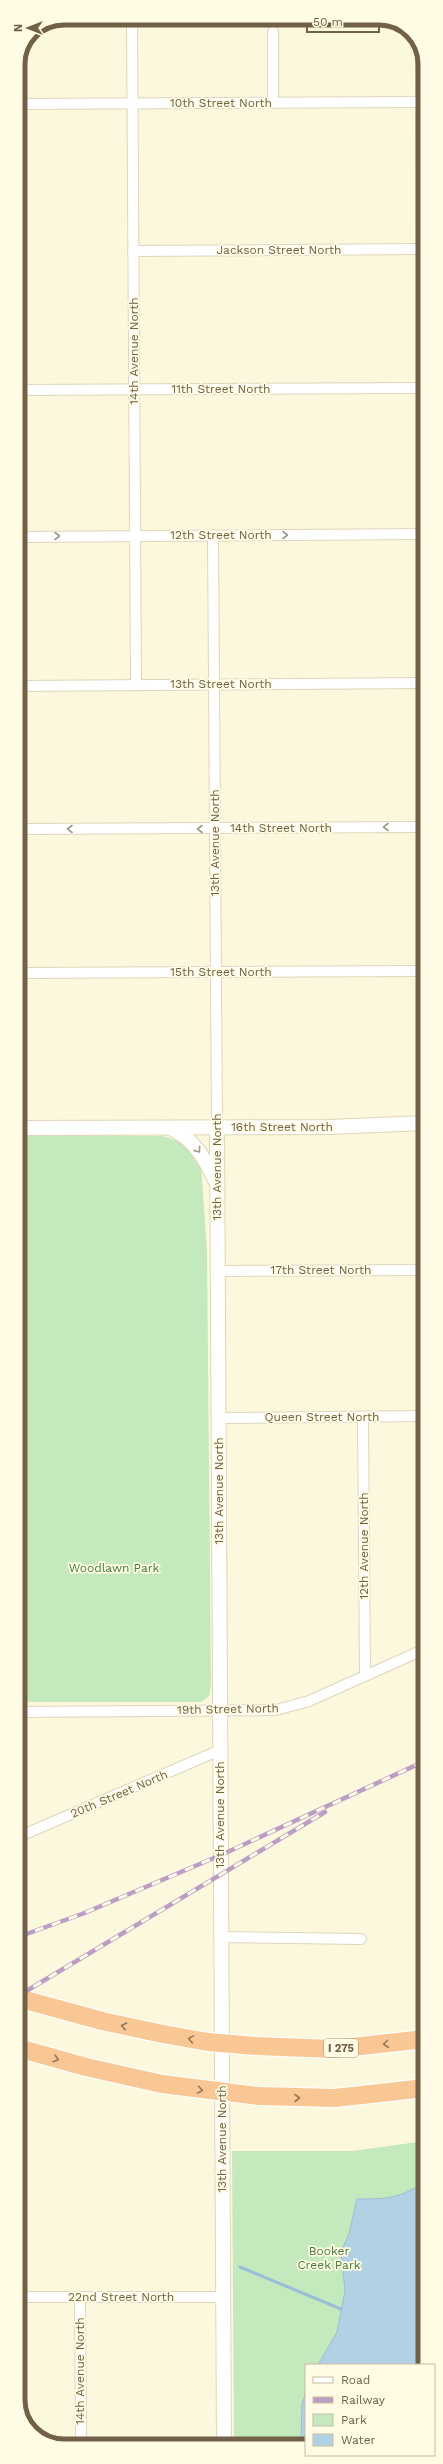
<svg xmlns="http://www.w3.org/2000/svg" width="443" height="2464" font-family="'Work Sans',sans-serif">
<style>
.green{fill:#c4e9bd}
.water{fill:#b3d1e5;stroke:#99bed7}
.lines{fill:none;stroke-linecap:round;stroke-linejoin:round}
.stream{stroke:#99bed7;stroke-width:3}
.street-casing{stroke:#e0d5ba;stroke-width:12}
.secondary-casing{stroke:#e2d5b5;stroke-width:16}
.highway-casing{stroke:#fff;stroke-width:20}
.street{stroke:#fff;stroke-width:10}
.secondary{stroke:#fff;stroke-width:14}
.highway{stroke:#f8c793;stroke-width:18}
.rail-casing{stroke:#bc9ec4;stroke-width:4.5}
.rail{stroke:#fffbe4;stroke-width:3;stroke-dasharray:9;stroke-linecap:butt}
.highway-bridge-casing{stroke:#fff;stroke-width:20;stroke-linecap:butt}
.highway-bridge{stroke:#f8c793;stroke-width:18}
.oneway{stroke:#a39887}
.oneway2{stroke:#947a59}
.labels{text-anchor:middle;stroke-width:3.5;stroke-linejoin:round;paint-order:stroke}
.shield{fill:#fffbe4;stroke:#9c8f75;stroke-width:1}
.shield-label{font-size:11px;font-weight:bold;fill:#726146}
.street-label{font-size:12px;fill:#726146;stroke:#fffbe4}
.park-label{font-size:12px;fill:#437e41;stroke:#fffbe4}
.rim{fill:none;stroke:#726146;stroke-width:5}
</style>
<rect width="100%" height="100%" fill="#fcf8de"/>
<g class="green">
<path d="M18,1135L163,1136L186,1144L201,1165L207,1251L211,1685L209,1696L201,1702H18Z"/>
<path d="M425,2141V2365H306V2446H234L232,2151H353Z"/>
</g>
<g class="water">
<path d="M425,2181V2365H318L337,2332L345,2291L341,2252L349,2234L357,2199C385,2199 401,2199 425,2181Z"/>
<path d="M306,2392V2446H301L302,2404Z"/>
</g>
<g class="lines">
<path class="stream" d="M240,2267L341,2309"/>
<g class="street-casing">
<g id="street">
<path d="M132,18L136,685"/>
<path d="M273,32V103"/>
<path d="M421,51L422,249"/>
<path d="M18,104L425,102"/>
<path d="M133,251L425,249"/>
<path d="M18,390L425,388"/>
<path d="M213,535L217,1127"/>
<path d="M18,537L425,534"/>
<path d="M18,686L425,683"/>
<path d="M18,829L425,827"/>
<path d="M18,973L425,971"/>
<path d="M217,1271L425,1270"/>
<path d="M363,1417L365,1676"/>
<path d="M218,1418L425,1416"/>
<path d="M18,1712L276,1710L309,1701L425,1649"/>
<path d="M18,1837L220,1750"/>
<path d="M221,1937L361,1939"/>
<path d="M18,2297H223"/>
<path d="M80,2297L81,2446"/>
</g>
</g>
<g class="secondary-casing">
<g id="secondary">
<path d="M217,1127L224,2446"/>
<path d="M18,1128L328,1127L425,1123"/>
<path d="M170,1128C194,1139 204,1157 215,1180"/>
</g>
</g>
<g class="highway-casing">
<g id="highway">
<path d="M18,1998L102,2021L163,2034"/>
<path d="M257,2046L333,2049L425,2039"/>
<path d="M18,2048L86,2067L162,2084"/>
<path d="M258,2096L335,2098L425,2088"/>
</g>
</g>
<use href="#street" class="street"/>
<use href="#secondary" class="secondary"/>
<use href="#highway" class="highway"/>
<g class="rail-casing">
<g id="rail">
<path d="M18,1937L82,1914L221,1855L425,1761"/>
<path d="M18,1996L325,1812"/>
</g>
</g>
<use href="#rail" class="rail"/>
<g class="highway-bridge-casing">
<g id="highway-bridge">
<path d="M163,2034L208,2042L257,2046"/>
<path d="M162,2084L258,2096"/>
</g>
</g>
<use href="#highway-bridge" class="highway-bridge"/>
</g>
<defs><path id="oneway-chevron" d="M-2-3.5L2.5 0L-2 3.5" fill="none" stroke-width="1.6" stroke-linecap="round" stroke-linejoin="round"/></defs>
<g class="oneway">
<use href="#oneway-chevron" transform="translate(285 535)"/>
<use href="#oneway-chevron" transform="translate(57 536)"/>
<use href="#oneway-chevron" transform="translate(386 827) rotate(180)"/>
<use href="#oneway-chevron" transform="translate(70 829) rotate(180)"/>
<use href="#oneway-chevron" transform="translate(200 829) rotate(180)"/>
<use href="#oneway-chevron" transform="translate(198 1150) rotate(54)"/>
</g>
<g class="oneway2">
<use href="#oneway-chevron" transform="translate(124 2026) rotate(-168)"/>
<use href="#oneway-chevron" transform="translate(191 2039) rotate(-170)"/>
<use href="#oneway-chevron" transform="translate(386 2044) rotate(173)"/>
<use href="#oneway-chevron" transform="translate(56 2059) rotate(16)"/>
<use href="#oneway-chevron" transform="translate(200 2090) rotate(9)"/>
<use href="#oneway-chevron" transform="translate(297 2098)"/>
</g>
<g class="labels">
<rect class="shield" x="324" y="2039" width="34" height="18" rx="3"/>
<g class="shield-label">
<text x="341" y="2052">I 275</text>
</g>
<g class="street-label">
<text x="221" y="107">10th Street North</text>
<text x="279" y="254">Jackson Street North</text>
<text transform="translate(134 351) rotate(-90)" y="4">14th Avenue North</text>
<text x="221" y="393">11th Street North</text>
<text x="221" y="539">12th Street North</text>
<text x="221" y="688">13th Street North</text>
<text x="281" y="832">14th Street North</text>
<text transform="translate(215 843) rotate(-90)" y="4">13th Avenue North</text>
<text x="221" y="976">15th Street North</text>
<text x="282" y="1131">16th Street North</text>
<text transform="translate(217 1167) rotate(-90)" y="4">13th Avenue North</text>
<text x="321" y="1274">17th Street North</text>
<text x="322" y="1421">Queen Street North</text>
<text transform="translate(219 1491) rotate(-90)" y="4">13th Avenue North</text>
<text transform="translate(364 1546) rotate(-90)" y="4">12th Avenue North</text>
<text transform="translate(228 1709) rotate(-1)" y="4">19th Street North</text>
<text transform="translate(119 1794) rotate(-23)" y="4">20th Street North</text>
<text transform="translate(220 1815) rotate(-90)" y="4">13th Avenue North</text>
<text transform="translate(222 2139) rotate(-90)" y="4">13th Avenue North</text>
<text x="121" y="2301">22nd Street North</text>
<text transform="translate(80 2371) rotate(-90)" y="4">14th Avenue North</text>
</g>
<g class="park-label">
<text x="114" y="1572">Woodlawn Park</text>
<text x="329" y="2255">Booker<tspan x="329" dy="14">Creek Park</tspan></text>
</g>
</g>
<path d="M0 0H443V2464H0ZM64 25H379A39 39 0 0 1 418 64V2400A39 39 0 0 1 379 2439H64A39 39 0 0 1 25 2400V64A39 39 0 0 1 64 25Z" fill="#fffbe4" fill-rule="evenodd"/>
<path class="rim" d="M64 25H379A39 39 0 0 1 418 64V2400A39 39 0 0 1 379 2439H64A39 39 0 0 1 25 2400V64A39 39 0 0 1 64 25Z"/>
<rect x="305" y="2364" width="130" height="92" fill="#fffbe4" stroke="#c7bda5"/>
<rect x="313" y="2377" width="20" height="6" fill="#ffffff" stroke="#c7bda5"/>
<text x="341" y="2384" font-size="12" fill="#726146">Road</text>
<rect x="313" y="2397" width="20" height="6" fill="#bc9ec4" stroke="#c7bda5"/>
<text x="341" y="2404" font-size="12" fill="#726146">Railway</text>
<rect x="313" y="2414" width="20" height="12" fill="#c4e9bd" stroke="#c7bda5"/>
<text x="341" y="2424" font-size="12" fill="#726146">Park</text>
<rect x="313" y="2434" width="20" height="12" fill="#b3d1e5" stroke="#c7bda5"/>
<text x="341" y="2444" font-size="12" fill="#726146">Water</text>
<g transform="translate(28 28) rotate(270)" stroke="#fffbe4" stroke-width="3" paint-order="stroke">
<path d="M0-3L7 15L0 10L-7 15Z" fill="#726146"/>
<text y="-6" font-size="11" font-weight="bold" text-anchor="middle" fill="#726146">N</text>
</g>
<path d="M307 26v6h72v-6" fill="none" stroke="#726146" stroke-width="2"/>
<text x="313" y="26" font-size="12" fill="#726146" stroke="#fffbe4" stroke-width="3" paint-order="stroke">50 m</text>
</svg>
